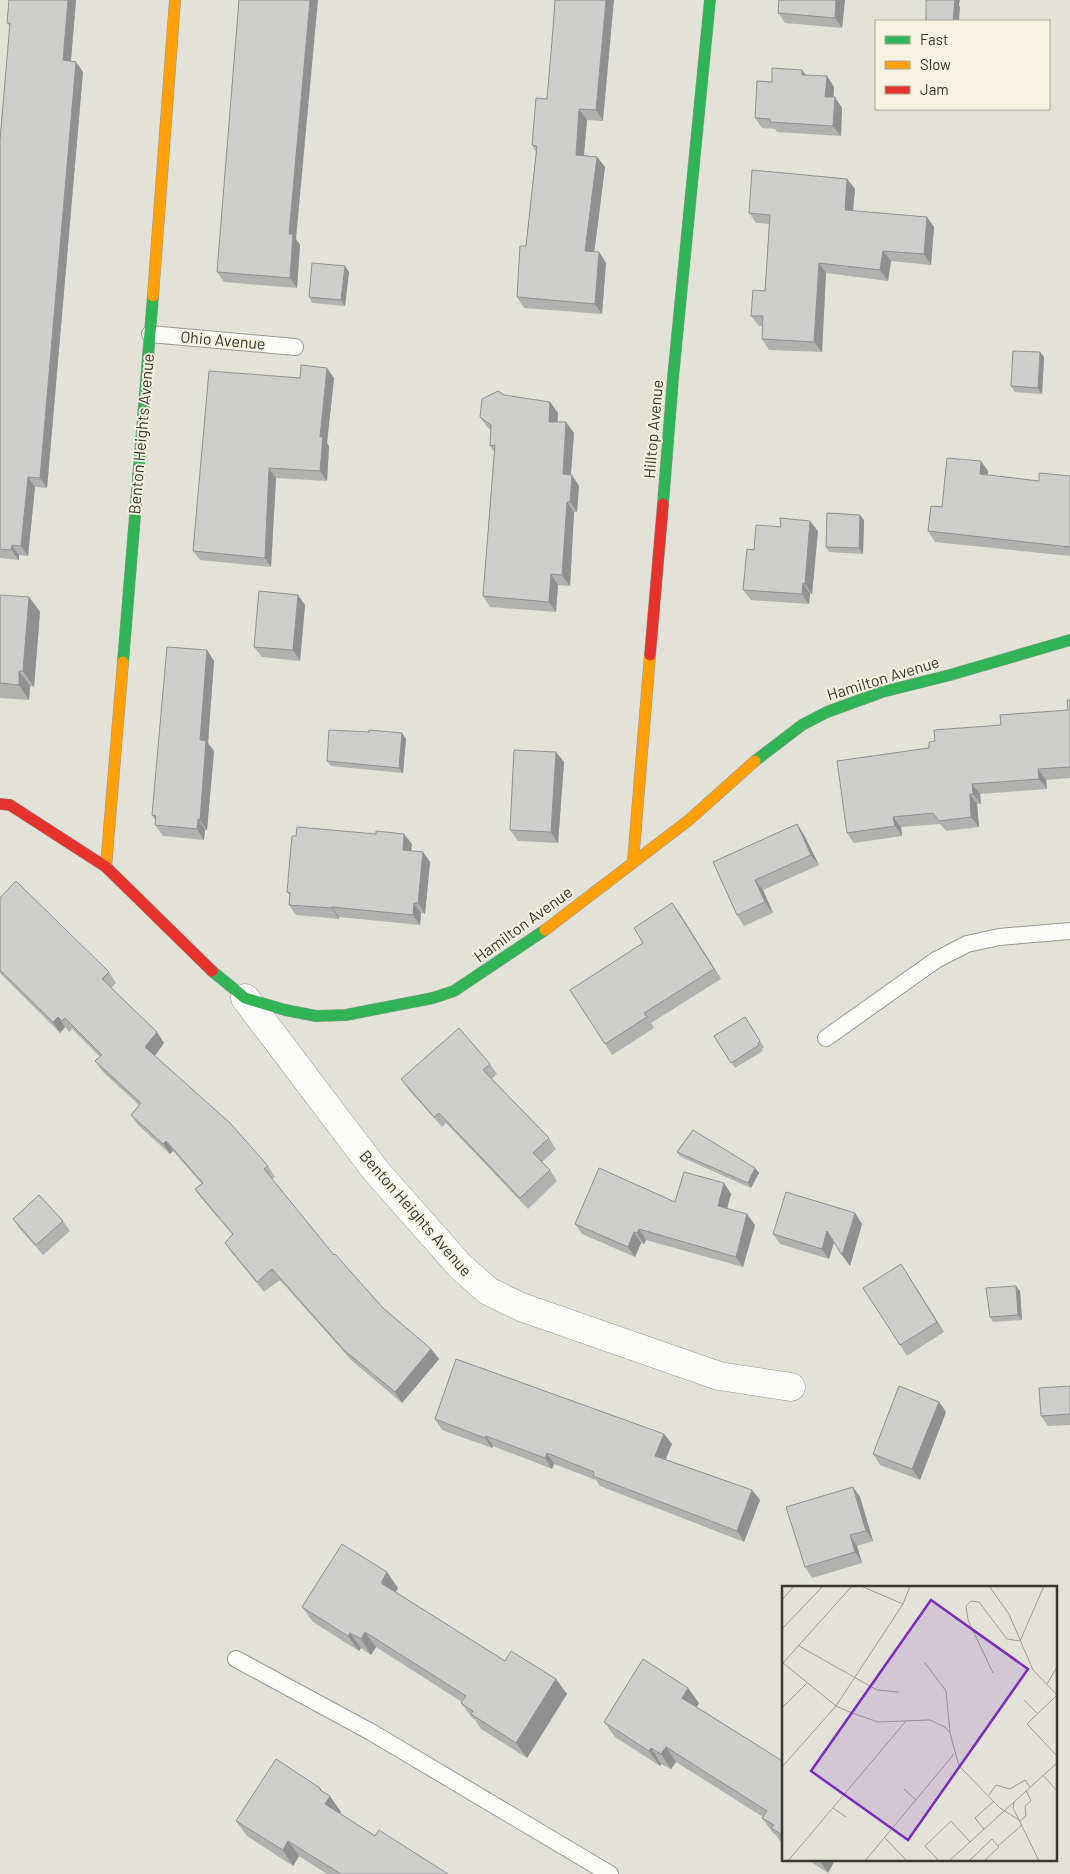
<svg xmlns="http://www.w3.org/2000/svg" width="1070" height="1874" font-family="Barlow,sans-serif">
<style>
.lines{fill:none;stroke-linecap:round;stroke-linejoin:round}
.lane-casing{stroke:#999890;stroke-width:18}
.street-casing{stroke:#999890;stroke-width:29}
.fast-casing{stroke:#999890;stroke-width:12}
.slow-casing{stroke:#999890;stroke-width:12}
.jam-casing{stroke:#999890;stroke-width:12}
.lane{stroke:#fbfbf9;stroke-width:16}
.street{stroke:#fbfbf9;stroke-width:28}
.fast{stroke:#30b455;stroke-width:11}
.slow{stroke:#ff9f0a;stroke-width:11}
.jam{stroke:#e5322d;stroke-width:11}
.wall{fill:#b1b1b0}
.shaded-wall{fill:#909090}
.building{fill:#cececd;stroke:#909090}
.labels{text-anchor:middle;stroke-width:4;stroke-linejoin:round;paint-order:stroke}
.street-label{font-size:16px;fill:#37362f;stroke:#f6f2e0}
.inset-road{fill:none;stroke:#9e9d94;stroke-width:1}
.view{fill:#7b2cbf;fill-opacity:0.15;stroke:#7b2cbf;stroke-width:2.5}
.inset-edge{fill:none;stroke:#37362f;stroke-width:2.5}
</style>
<rect width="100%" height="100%" fill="#e3e2d8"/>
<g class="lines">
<g class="lane-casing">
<g id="lane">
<path d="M150,334L295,347"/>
<path d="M826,1038L936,960L967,944L999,937L1070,931"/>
<path d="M236,1659L371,1732L610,1874"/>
</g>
</g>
<g class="street-casing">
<path id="street" d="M245,998L376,1171L460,1266L488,1291L521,1307L719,1376L791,1387"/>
</g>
<g class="fast-casing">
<g id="fast">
<path d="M663,504L673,378L710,0"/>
<path d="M123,662L153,296"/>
<path d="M755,761L802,725L827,712L882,692L950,675L1070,640"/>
<path d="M212,971L245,998L285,1010L316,1016L346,1015L433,998L454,991L545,930"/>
</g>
</g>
<g class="slow-casing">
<g id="slow">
<path d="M153,296L175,0"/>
<path d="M633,862L650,655"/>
<path d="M106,867L123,662"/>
<path d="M545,930L689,820L755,761"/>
</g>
</g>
<g class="jam-casing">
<g id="jam">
<path d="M650,655L663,504"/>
<path d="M0,804L10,805L106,867L212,971"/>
</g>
</g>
<use href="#lane" class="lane"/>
<use href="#street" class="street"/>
<use href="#fast" class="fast"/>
<use href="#slow" class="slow"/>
<use href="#jam" class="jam"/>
</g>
<g class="wall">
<path d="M76,0L71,61L83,72L47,488L35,487L28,556L19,555V560L0,558V140L10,26L7,23Z"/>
<path d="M845,0L842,28L785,23L778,13Z"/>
<path d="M553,29L603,121L587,120L584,155L597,157L605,167L594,252H599L606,263L602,314L524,308L517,297L526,246L536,152L532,145L547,99Z"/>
<path d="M806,75L827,76L834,87L833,97L842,108L841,136L777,132L775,129L762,128L755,118L772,82Z"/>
<path d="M847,179L855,189L853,211L927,217L934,227L931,265L891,261L888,281L826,273L822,352L769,350L762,339L763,326H759L751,316L765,291L769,224L756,223L749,213Z"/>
<path d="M296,239L300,245L297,288L224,282L217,272Z"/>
<path d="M349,272L345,306L312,303L309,297Z"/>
<path d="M1044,357L1042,394L1015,392L1011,386Z"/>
<path d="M300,378H334L327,443L329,446L327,481L276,478L271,567L200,560L193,551Z"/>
<path d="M504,395L550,402L558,413L557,422L574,433L571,475L579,486L577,512H574L570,586L558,585L556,612L490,607L483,596L494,452L490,446L491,430L487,427L480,417Z"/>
<path d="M988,471V475L1039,481L1070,476V556L935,542L928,531L942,507Z"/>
<path d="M864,520L863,554L829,552L826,547Z"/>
<path d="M818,531L812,594H810L809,604L751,600L743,590L754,550Z"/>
<path d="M0,595L29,597L40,612L34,687L30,686L29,700L0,698Z"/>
<path d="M305,605L300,661L262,657L254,647Z"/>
<path d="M207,650L214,661L208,743L214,751L207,830H205L204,840L163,836L155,825V820L152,815Z"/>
<path d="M1070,700V778L1046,780L1047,789L980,794L981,804H977L979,827L946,831L940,824L901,827L902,836L854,843L847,833L929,748L935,741L1068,710Z"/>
<path d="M369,732L402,733L406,739L403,773L331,766L327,761Z"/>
<path d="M556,752L564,762L558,843L518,841L510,830Z"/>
<path d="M797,824L804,835L819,865L763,890L773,913L744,926L737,915L713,862Z"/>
<path d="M412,844L411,850L430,862L425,914L421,913L420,925L339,917V919L296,915L289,905L290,896L287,892Z"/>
<path d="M0,898L109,972L116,983L111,988L164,1043L155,1056L268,1166L275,1177L272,1179L334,1255L383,1308L431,1349L439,1359L402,1403L351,1360L280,1280L264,1292L232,1253L225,1243L232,1234L202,1199L195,1189L202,1184L173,1151L170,1154L138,1125L131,1115L139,1105L103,1072L95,1061L100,1057L72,1029L69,1032L65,1027L60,1033L0,973Z"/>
<path d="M680,914L721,979L651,1023L654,1028L612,1055L605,1044L643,943Z"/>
<path d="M745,1017L764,1047L762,1049L763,1051L735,1068L714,1036Z"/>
<path d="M490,1064L497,1074L492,1079L549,1138L556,1149L542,1162L550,1170L557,1181L528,1209L446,1123L442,1127L409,1090L401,1079Z"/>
<path d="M677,1152L755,1168L759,1173L751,1188L681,1157Z"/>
<path d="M724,1183L731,1194L727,1209L755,1225L743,1267L646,1240L644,1244L641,1243L635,1257L582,1234L575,1224L675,1202Z"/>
<path d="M855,1213L862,1224L850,1266L834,1242L829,1259L780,1244L773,1234Z"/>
<path d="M13,1219L63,1221L70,1231L43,1255L20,1229Z"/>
<path d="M901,1264L944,1332L907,1356L900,1345Z"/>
<path d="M1020,1291L1022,1320L993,1322L990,1317Z"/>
<path d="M1070,1386V1425L1048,1426L1041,1416Z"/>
<path d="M939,1402L946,1412L920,1480L880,1465L873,1454Z"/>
<path d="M435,1419L664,1434L672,1444L665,1459L752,1490L760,1500L744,1542L600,1486L596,1480L554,1464L552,1469L493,1446L492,1448L442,1430Z"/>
<path d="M853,1487L860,1497L873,1541L857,1546L862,1563L812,1578L805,1567Z"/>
<path d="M398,1588L396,1592L505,1661L556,1679L567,1694L527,1758L481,1729L475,1720L472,1718L461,1703L462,1702L376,1647L371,1655L361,1648L359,1651L313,1622L302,1607Z"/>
<path d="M699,1703L697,1707L784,1762V1845L782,1844L776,1835L773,1833L762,1818L763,1817L676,1762L671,1769L661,1764L660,1766L615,1737L604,1722Z"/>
<path d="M323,1792L341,1812L340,1813L375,1836L448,1874H327L299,1856L293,1866L247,1836L236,1821Z"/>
<path d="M808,1860H835L828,1873Z"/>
</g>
<g class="shaded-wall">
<path d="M68,0H76L70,71L63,60Z"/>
<path d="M310,0H318L296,239L300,245L297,288L290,278L289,234Z"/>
<path d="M606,0H614L603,121L596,110Z"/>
<path d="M836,0H845L842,28L835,18Z"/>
<path d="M954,0H960L959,5L960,7L959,21H953Z"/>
<path d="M76,62L83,72L47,488L40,478Z"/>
<path d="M802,70L810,80L802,75Z"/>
<path d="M827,76L834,87L833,107L825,97Z"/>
<path d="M835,97L842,108L841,136L833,126Z"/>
<path d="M579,109L587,120L583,165L576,155Z"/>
<path d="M597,157L605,167L593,262L585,251Z"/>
<path d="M847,179L855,189L852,221L845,210Z"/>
<path d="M927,217L934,227L931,265L924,254Z"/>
<path d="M883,251L891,261L888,281L880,270Z"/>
<path d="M599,252L606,263L602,314L595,304Z"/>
<path d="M819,263L826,273L822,352L814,342Z"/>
<path d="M345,266L349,272L345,306L341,300Z"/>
<path d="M1040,352L1044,357L1042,394L1038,388Z"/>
<path d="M327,368L334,378L327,443L329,446L327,481L320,471V437Z"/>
<path d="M550,402L558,413L557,432L549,422Z"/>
<path d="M566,422L574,433L570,485L563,474Z"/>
<path d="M981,461L988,471L987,485L980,474Z"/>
<path d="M269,468L276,478L271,567L265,558Z"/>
<path d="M572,475L579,486L577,512L570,502Z"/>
<path d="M28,477L35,487L28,556L21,546Z"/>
<path d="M567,502L574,512L570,586L562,575Z"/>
<path d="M860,515L864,520L863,554L859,548Z"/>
<path d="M810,521L818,531L812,594L805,584Z"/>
<path d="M12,545L19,555V560L11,550Z"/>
<path d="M551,574L558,585L556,612L549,602Z"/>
<path d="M803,583L810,594L809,604L802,594Z"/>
<path d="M298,595L305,605L300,661L293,650Z"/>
<path d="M29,597L40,612L34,687L23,671Z"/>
<path d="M207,650L214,661L208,743L214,751L207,830L200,820V740Z"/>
<path d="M19,671L30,686L29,700L19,685Z"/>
<path d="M402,733L406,739L403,773L399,768Z"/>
<path d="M556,752L564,762L558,843L551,832Z"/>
<path d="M1038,769L1046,780L1047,789L1039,779Z"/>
<path d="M972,784L980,794L981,804L973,794Z"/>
<path d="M970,794L977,804L979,827L971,817Z"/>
<path d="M893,817L901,827L902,836L895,826Z"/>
<path d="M198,819L205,830L204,840L197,829Z"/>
<path d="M797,824L804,835L819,865L811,855Z"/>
<path d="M404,834L412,844L410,860L403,850Z"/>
<path d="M423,852L430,862L425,914L418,903Z"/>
<path d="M755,880L763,890L773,913L765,902Z"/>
<path d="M414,903L421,913L420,925L413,915Z"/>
<path d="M672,903L680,914L721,979L714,969Z"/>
<path d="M332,907L339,917V919L332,908Z"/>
<path d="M58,1017L65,1027L60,1033L53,1022Z"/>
<path d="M157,1032L164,1043L153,1058L145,1047Z"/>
<path d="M166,1141L173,1151L170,1154L163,1144Z"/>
<path d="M755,1168L759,1173L751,1188L748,1183Z"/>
<path d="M724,1183L731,1194L725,1216L718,1206Z"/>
<path d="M855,1213L862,1224L850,1266L842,1255Z"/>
<path d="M747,1214L755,1225L743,1267L736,1257Z"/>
<path d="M639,1229L646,1240L644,1244L637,1233Z"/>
<path d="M827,1231L834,1242L829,1259L822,1249Z"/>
<path d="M634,1232L641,1243L635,1257L628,1247Z"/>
<path d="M901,1264L908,1275L944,1332L937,1322Z"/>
<path d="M1016,1286L1020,1291L1022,1320L1018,1315Z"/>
<path d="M431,1349L439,1359L402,1403L395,1392Z"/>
<path d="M939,1402L946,1412L920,1480L912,1469Z"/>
<path d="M664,1434L672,1444L663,1466L655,1456Z"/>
<path d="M486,1436L493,1446L492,1448L485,1438Z"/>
<path d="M547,1453L554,1464L552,1469L545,1458Z"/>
<path d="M853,1487L860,1497L873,1541L866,1531Z"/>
<path d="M752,1490L760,1500L744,1542L737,1531Z"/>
<path d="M850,1535L857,1546L862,1563L855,1552Z"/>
<path d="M387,1572L398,1588L392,1598L381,1583Z"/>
<path d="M365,1632L376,1647L371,1655L361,1639Z"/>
<path d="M350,1633L361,1648L359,1651L348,1636Z"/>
<path d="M556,1679L567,1694L527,1758L516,1743Z"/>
<path d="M688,1688L699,1703L693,1713L682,1698Z"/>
<path d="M666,1747L676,1762L671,1769L661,1754Z"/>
<path d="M651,1748L661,1764L660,1766L649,1751Z"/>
<path d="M320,1788L328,1799L330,1796L341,1812L336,1819L325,1804L320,1790Z"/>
<path d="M288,1841L299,1856L293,1866L283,1850Z"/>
<path d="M819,1860H835L828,1873Z"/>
</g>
<g class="building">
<path d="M9,0H68L63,60L76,62L40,478L28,477L21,546L12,545L11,550L0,549V140L10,23H7Z"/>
<path d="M239,0H310L289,234H293L290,278L217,272Z"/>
<path d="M555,0H606L596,110L579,109L576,155L597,157L585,251L599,252L595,304L517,297L520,246H526L537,146L532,145L536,98L547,99L553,29Z"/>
<path d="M779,0H836L835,18L778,13Z"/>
<path d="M926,0H955L953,21H926Z"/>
<path d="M772,68L802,70V75L827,76L825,97H835L833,126L770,122V119L755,118L757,81L772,82Z"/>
<path d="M752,170L847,179L845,210L927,217L924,254L883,251L880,270L819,263L814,342L762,339L763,316H751L753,290L765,291L770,215L749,213Z"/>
<path d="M312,263L345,266L341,300L309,297Z"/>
<path d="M1013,351L1040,352L1038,388L1011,386Z"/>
<path d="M301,365L327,368L320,437H323L320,471L269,468L265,558L193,551L209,371L300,378Z"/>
<path d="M498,391L504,395L550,402L549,422H566L563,474L572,475L570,502H567L562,575L551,574L549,602L483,596L495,445L490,446L491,425L480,417L482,399Z"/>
<path d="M947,458L981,461L980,474L1039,481V473L1070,476V547L928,531L931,506L942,507Z"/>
<path d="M827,513L860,515L859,548L826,547Z"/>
<path d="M780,518L810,521L805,584L803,583L802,594L743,590L747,549L754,550L756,525L781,527Z"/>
<path d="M259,591L298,595L293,650L254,647Z"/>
<path d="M0,595L29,597L23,671H19V685L0,683Z"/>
<path d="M167,647L207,650L200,740L206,741L200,820L198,819L197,829L155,825L156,816L152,815Z"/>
<path d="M1067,700H1070V767L1038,769L1039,779L972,784L973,794H970L971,817L939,821L933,813L893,817L895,826L847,833L837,761L929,748V742L935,741L934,730L1001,725L1000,715L1068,710Z"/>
<path d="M329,730L369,732V730L402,733L399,768L327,761Z"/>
<path d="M514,750L556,752L551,832L510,830Z"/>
<path d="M797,824L811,855L755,880L765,902L737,915L713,862Z"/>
<path d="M297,827L376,834V831L404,834L403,850L423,852L418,903H414L413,915L332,907V908L289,905L290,893L287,892L292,836H296Z"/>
<path d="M16,881L109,972L102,979L157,1032L145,1047L230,1123L268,1166L264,1169L334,1255L335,1254L383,1308L431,1349L395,1392L344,1350L272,1269L257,1282L225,1243L233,1234L195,1189L203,1183L166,1141L163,1144L131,1115L141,1103L95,1061L102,1055L65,1018L62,1021L58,1017L53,1022L0,970V898Z"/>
<path d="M672,903L714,969L644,1013L647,1017L605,1044L570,990L643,943L634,928Z"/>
<path d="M745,1017L760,1041L758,1043L759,1045L731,1063L714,1036Z"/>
<path d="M459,1028L490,1064L483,1070L549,1138L533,1153L550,1170L520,1198L439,1113L434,1117L401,1079Z"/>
<path d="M693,1130L755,1168L748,1183L677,1152Z"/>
<path d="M599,1168L675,1202L684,1172L724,1183L718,1206L747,1214L736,1257L639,1229L637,1233L634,1232L628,1247L575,1224Z"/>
<path d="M786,1192L855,1213L842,1255L827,1231L822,1249L773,1234Z"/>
<path d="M39,1195L63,1221L36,1245L13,1219Z"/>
<path d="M901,1264L937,1322L900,1345L863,1288Z"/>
<path d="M1016,1286L1018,1315L990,1317L986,1288Z"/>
<path d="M456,1359L664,1434L655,1456L752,1490L737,1531L593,1476L594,1472L547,1453L545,1458L486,1436L485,1438L435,1419Z"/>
<path d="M899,1386L939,1402L912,1469L873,1454Z"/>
<path d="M1070,1386V1414L1041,1416L1039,1388Z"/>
<path d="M853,1487L866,1531L850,1535L855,1552L805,1567L786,1507Z"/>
<path d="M342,1544L387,1572L381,1583L505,1661L511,1651L556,1679L516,1743L471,1714L473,1711L461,1703L466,1696L365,1632L361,1639L350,1633L348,1636L302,1607Z"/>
<path d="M643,1659L688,1688L682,1698L784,1762V1836L771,1828L774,1825L762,1818L767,1811L666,1747L661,1754L651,1748L649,1751L604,1722Z"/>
<path d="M276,1759L320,1788V1790L330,1796L325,1804L375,1836L379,1830L448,1874H341L288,1841L283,1850L236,1821Z"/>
</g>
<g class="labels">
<g class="street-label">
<text transform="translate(223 340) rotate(5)" y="6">Ohio Avenue</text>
<text transform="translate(653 429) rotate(-85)" y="6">Hilltop Avenue</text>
<text transform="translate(141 434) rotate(-85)" y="6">Benton Heights Avenue</text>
<text transform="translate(883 678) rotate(-17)" y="6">Hamilton Avenue</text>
<text transform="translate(523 924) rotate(-36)" y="6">Hamilton Avenue</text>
<text transform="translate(416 1213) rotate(49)" y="6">Benton Heights Avenue</text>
</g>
</g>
<g transform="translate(782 1586)">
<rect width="275" height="275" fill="#e3e2d8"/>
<path class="inset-road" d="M79,0L121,18M207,0L227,28L251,84L275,109M0,14L12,0M0,43L41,0M17,60L95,104L117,106M0,76L54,120L70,127L96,136L148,134L163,141L168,147L177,180L218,222L237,234L257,275M1,77L70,0M143,77L164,105L168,146M211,87L186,34L184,20L189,15L197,16L225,53L238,55L262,0M265,98L275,81M275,109L245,138L275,170M242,114L255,127M0,122L25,97M0,181L54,120L121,18L128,0M261,189L275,205M122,203L134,214M207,209L214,199L228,203L243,194L248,201M232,216L231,222L237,234M51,222L64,231M238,235L244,230L243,220L249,215L244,204M202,243L193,232L212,215M103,252L125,275M216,260L240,239M6,275L124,135M83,275L172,168M157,275L143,260L169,235L188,256M167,275L275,177M187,275L210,253L217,261L202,275"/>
<path class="view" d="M149,14L246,83L126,254L29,185Z"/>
<rect width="275" height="275" class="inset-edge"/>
</g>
<rect x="875" y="20" width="175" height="90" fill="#f6f2e0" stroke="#aaa799"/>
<rect x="885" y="36" width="25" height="8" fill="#30b455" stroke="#aaa799"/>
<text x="920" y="45" font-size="15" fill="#37362f">Fast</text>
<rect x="885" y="61" width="25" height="8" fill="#ff9f0a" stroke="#aaa799"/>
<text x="920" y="70" font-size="15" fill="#37362f">Slow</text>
<rect x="885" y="86" width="25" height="8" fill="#e5322d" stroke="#aaa799"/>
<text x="920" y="95" font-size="15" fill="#37362f">Jam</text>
</svg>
